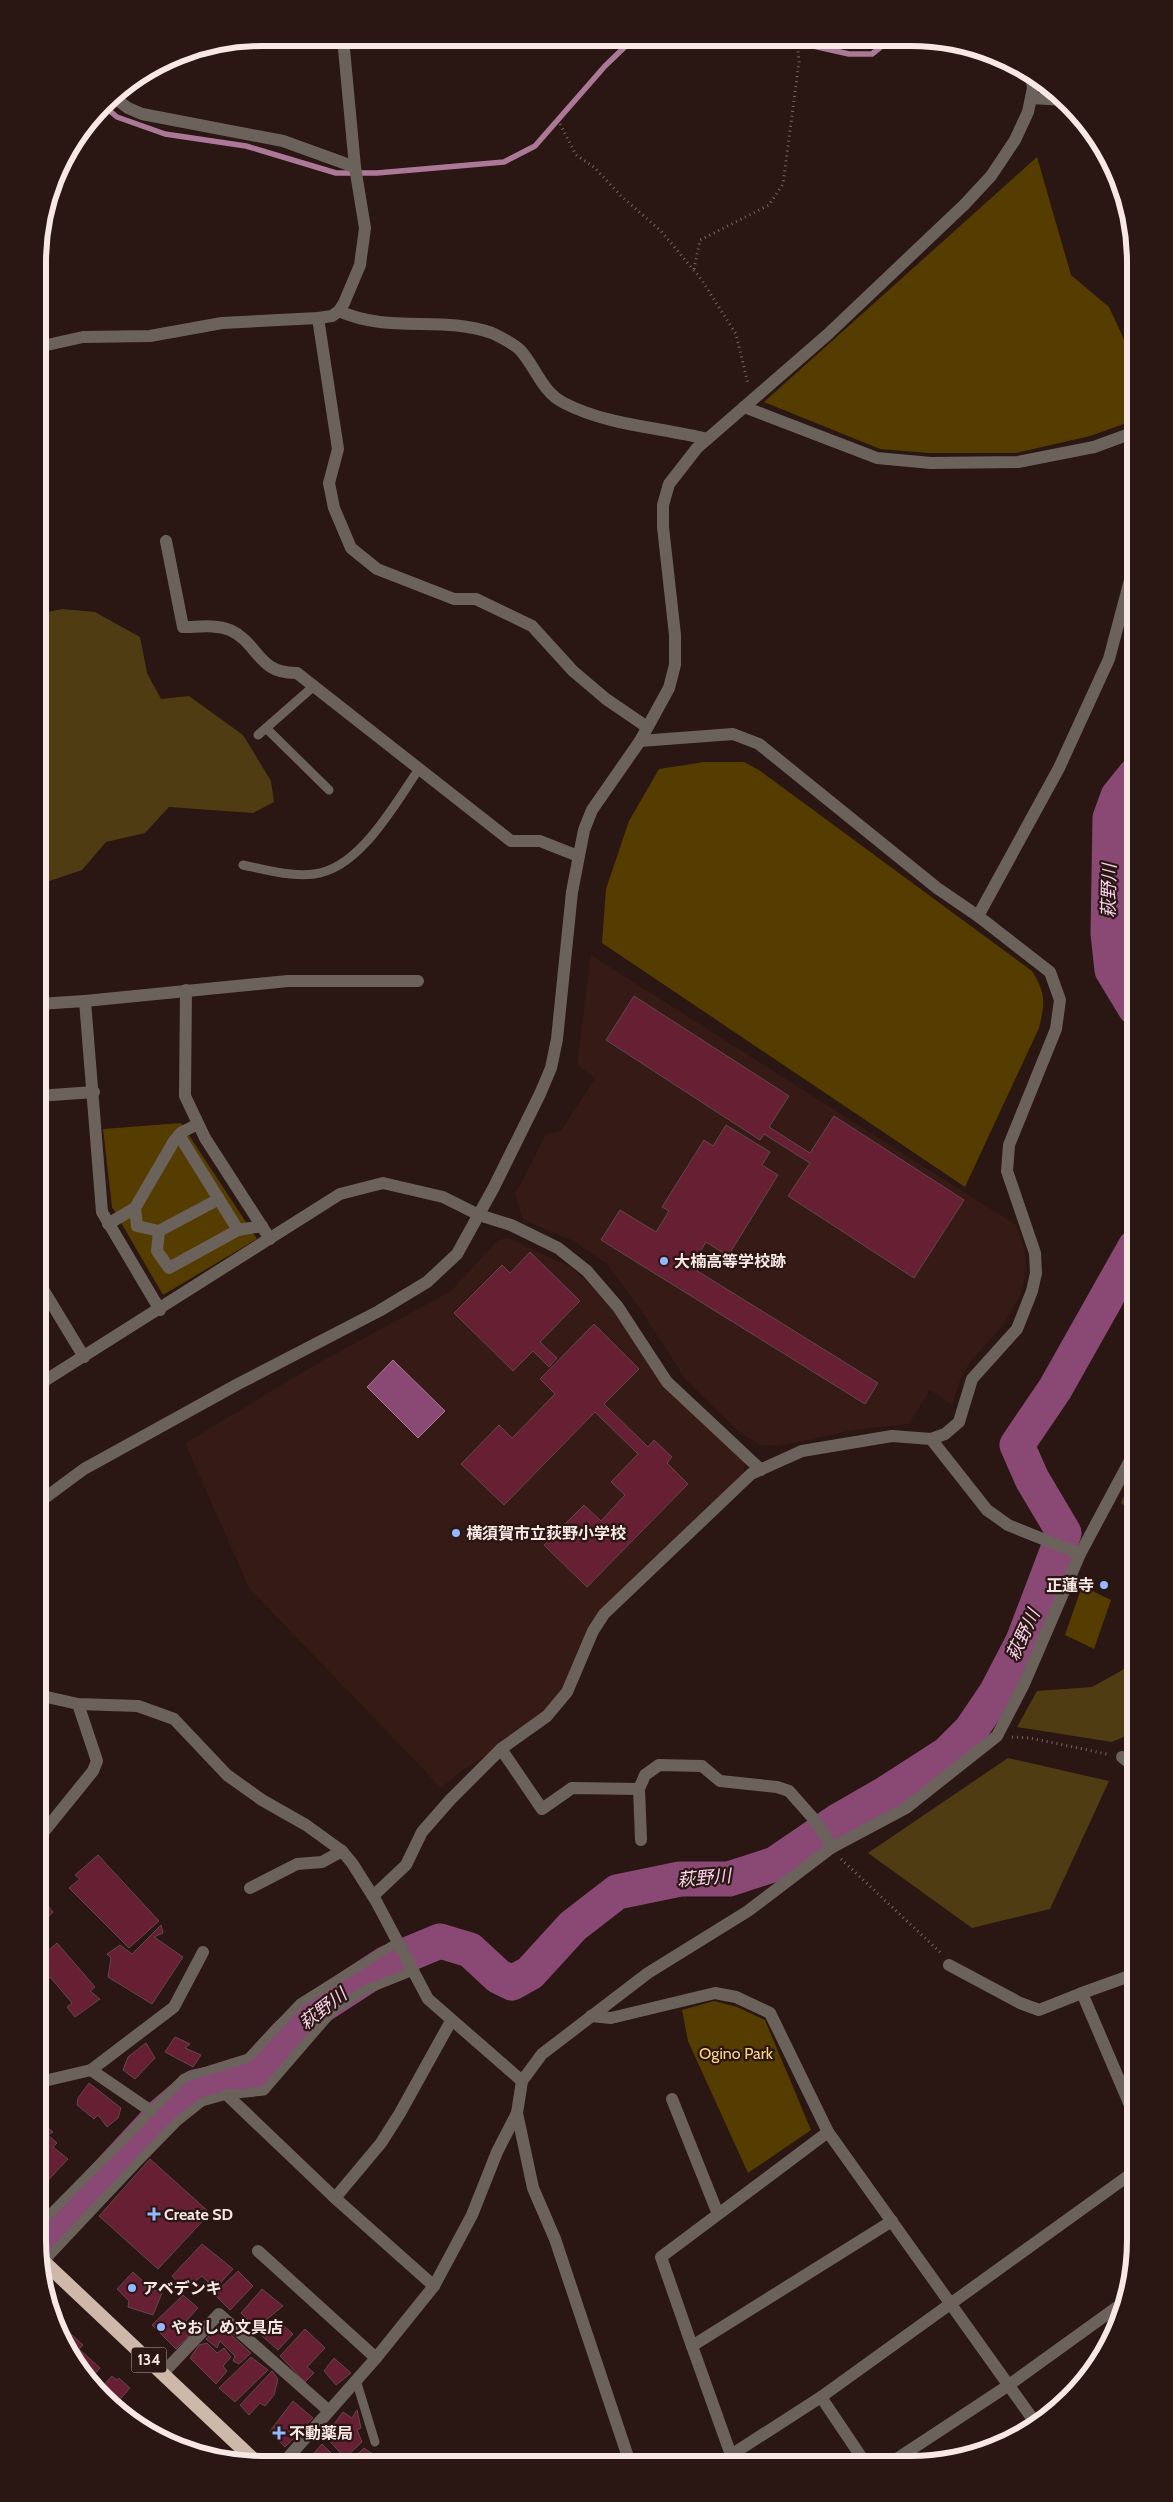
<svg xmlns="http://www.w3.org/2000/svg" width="1173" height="2502" font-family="Cabin,'Noto Sans JP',sans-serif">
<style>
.built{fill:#351a15}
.green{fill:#553c00}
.forest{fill:#4f3c13}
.water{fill:#8a4975;stroke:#ab7997}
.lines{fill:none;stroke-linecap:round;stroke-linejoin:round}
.stream{stroke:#ab7997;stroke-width:5.5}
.river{stroke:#8a4975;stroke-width:35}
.building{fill:#671f34;stroke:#61484d}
.path{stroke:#786662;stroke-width:3;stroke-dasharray:1 4;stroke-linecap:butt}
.service{stroke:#6c625c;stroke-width:9}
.pedestrian{stroke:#6c625c;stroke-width:12}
.minor{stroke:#6c625c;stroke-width:12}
.tertiary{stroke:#6c625c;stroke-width:12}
.trunk{stroke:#ceb8a9;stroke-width:14}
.poi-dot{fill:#94b7fd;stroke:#2a1612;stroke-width:2}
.labels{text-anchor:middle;stroke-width:4.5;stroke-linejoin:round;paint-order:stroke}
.shield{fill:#2a1612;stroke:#baa9a6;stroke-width:1}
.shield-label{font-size:15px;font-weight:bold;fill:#f8e8e5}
.poi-label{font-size:16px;font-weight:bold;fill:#f8e8e5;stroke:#2a1612;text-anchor:start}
.park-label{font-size:16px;fill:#fed587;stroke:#2a1612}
.water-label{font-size:18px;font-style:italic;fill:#f9d2eb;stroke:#2a1612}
.rim{fill:none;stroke:#f8e8e5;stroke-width:6}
</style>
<rect width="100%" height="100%" fill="#2a1612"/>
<g class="built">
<path d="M591,955L1016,1225L1025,1251L1026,1271L1021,1294L1002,1327L971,1361L961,1378L952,1405L930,1390L909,1424L853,1430L779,1446L760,1445L738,1431L686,1380L640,1309L607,1264L574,1241L523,1220L515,1194L546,1134L561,1131L595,1078L577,1065Z"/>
<path d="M508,1238L571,1267L614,1308L665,1385L744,1462V1478L600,1616L573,1684L546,1716L460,1772L441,1788L249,1588L185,1443L320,1362L451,1291L498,1240Z"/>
</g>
<g class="green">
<path d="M1037,157L1071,275L1109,307L1135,363V420L1090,436L1016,453H929L880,449L764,402Z"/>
<path d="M704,762H744L759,770L1032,971C1046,993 1045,1003 1039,1028L965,1187L602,943L606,889L629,821L659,769Z"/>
<path d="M181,1123L257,1239L163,1295L112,1207L103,1129Z"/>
<path d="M1082,1586L1111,1600L1094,1649L1065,1635Z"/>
<path d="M714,2001L737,2007L765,2020L811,2130L748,2173L688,2041L682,2010Z"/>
</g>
<g class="forest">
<path d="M62,609L95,612L140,637L147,673L161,699L189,696L243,735L271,781L274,802L253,813L169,807L145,833L106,842L82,870L38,885V614Z"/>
<path d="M1135,1471V1513L1121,1503Z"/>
<path d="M1135,1641V1732L1112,1742L1017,1727L1037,1691L1092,1687L1126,1668Z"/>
<path d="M1008,1758L1109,1781L1050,1909L972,1928L868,1853Z"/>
</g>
<path class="water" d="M393,1360L445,1411L418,1438L367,1387Z"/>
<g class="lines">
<g class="stream">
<path d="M791,41L849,54H872L888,41"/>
<path d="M104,106L117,117L165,134L246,146L336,173H377L504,162L535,146L605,66L632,40"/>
</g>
<g class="river">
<path d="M1135,1008L1112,970L1108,933L1110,818L1118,796L1135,775"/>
<path d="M39,2248L163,2114L195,2087L250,2076L286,2036L313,2011L387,1963L440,1941L470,1950L498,1976L512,1983L530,1973L573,1926L617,1892L680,1879H729L775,1864L838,1821L885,1794L947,1754L971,1730L996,1693L1023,1641L1064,1533L1032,1479L1017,1445L1055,1389L1135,1247"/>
</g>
</g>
<g class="building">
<path d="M634,996L789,1096L769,1127L810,1153L834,1116L964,1200L914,1278L788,1196L810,1163L764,1134L760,1140L606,1040Z"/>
<path d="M726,1125L770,1152L762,1165L778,1175L728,1256L706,1242L691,1267L878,1383L865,1404L601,1240L620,1210L656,1232L669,1211L662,1207L704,1140L713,1146Z"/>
<path d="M530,1252L580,1301L540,1342L557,1358L549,1367L533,1351L513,1371L454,1313L502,1265L510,1273Z"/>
<path d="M594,1324L639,1369L604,1404L648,1447L654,1440L672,1457L667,1463L688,1484L587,1587L544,1545L584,1505L601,1521L625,1495L611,1482L638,1454L595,1412L504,1505L461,1464L499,1425L512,1438L555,1394L540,1379Z"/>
<path d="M98,1855L159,1921L129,1948L69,1888L80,1879L75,1875Z"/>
<path d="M38,1894L53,1912L38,1928Z"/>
<path d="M161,1925L163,1933L154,1937L183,1957L152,2004L108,1977L111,1958L107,1954L120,1945L132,1954Z"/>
<path d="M57,1943L95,1987L90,1991L100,1999L75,2017L67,2007L72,2003L50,1977L47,1980L38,1967V1959Z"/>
<path d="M175,2037L190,2044L185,2048L201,2055L193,2067L165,2052Z"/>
<path d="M146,2043L155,2058L135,2079L123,2070L128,2057Z"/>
<path d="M89,2083L121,2108L118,2118L107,2127L98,2115L94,2119L77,2105L78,2098Z"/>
<path d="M47,2127L53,2132L48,2135L57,2143L53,2147L68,2159L38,2191V2129L40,2132Z"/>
<path d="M150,2159L210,2213L158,2269L99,2216Z"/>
<path d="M202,2244L233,2269L215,2289L202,2276L184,2290L172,2276Z"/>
<path d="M238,2271L253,2286L230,2310L214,2294Z"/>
<path d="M133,2272L144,2282L141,2285L162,2293L153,2315L128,2307L129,2301L117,2289Z"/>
<path d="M262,2289L283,2306L256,2328L241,2313Z"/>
<path d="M183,2295L198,2308L186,2321L194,2331L176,2349L152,2325Z"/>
<path d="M276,2319L293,2334L278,2350L262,2336L263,2332Z"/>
<path d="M61,2325L83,2345L79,2349L100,2368L94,2375L99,2380L94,2385L68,2352L58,2328Z"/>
<path d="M220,2325L251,2353L239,2364L233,2361L235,2356L220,2341L217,2348L206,2339Z"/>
<path d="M305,2329L325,2348L307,2367L314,2373L305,2382L280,2356Z"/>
<path d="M207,2343L217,2353L224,2348L231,2357L223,2366L227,2371L216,2384L190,2358L199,2345Z"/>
<path d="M251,2357L268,2370L235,2402L219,2388Z"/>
<path d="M334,2358L351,2373L336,2385L324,2371Z"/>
<path d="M272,2371L278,2379L274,2395L265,2406L260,2403L249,2415L240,2405Z"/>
<path d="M112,2376L117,2380L119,2378L130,2388L113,2407L99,2390Z"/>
<path d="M293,2401L313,2418L285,2447L270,2431Z"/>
<path d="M357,2410L361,2428L357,2430L362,2442L345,2458L325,2436L343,2412L352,2418Z"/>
<path d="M139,2418L166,2442L135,2423Z"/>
<path d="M322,2444L339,2461H307Z"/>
<path d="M364,2448L377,2457L381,2461H350Z"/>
</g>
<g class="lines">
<g class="path">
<path d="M560,124L576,155L594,167L621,196L661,231L701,279L736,334L748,384"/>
<path d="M694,269L700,240L769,205L783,184L799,62L797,41"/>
<path d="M1012,1737L1030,1738L1107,1754"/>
<path d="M841,1859L942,1954"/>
</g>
<g class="service">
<path d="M266,728L329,790"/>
<path d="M258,735L314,686"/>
<path d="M243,865C266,870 291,877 314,874C360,869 395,803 419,769"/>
<path d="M38,2226L184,2078L248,2058L300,2003L398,1942"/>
<path d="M44,2262L140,2160L177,2122L202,2102L227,2095L264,2091L334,2010L363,1991L413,1971"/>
<path d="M356,2380L375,2442"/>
</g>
<g class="pedestrian">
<path d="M179,1135L238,1230L262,1226"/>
<path d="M219,1199L159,1231L157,1251L169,1268L238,1230"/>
<path d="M135,1208L137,1226L159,1231"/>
<path d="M108,1224L135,1208L174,1141L182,1132L198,1124"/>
</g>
<g class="minor">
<path d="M112,96L128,108L142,114L283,141L355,167"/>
<path d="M1031,98L1065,100"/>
<path d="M339,311C390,334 442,315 492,333C500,337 515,344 521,351C536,368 542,392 564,403C609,426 659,427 707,439"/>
<path d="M318,318L338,449L329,483L334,508L351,548L377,569L454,599H476L532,626L573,671L606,699L647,727"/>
<path d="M38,347L83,337L150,336L222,323L318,318L332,316L339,311L344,303L360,265L365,228L355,167L343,38"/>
<path d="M1135,348L1132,341L1135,339"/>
<path d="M166,541L183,627C198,627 215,624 230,630C259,643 257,674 297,673L511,841H540L578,856"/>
<path d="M640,741L733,734L759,744L937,888L978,916L1050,972L1060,1000L1056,1029L1009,1145L1007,1171L1035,1253L1036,1273L1032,1291L1017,1329L972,1379L959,1422L945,1434L931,1439"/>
<path d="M978,916L1059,768L1109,659L1135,561"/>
<path d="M186,990L185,1096L205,1138L270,1239"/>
<path d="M85,1001L288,981H418"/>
<path d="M38,1004L85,1001L102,1212L160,1310"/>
<path d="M38,1096L94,1092"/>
<path d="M38,1281L84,1357"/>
<path d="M38,1385L340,1194L383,1183L443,1197L479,1215L511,1225L558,1248L587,1271L618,1307L667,1382L761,1470"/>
<path d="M1080,1554L1135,1451"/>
<path d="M38,1695L78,1704L138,1706L174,1719L227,1775L262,1800L306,1825L342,1851L352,1863L376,1901L428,1999L522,2081"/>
<path d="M501,1749L542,1809L572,1788L639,1789L645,1775L659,1765L702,1766L720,1781L777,1787L789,1791L812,1817L826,1837L831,1848"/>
<path d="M1122,1757L1135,1768"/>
<path d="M639,1789L641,1840"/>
<path d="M38,1839L93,1771L97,1761L78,1704"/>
<path d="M250,1888L297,1864L322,1862L342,1851"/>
<path d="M949,1965L1020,2003L1039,2010L1082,1993"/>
<path d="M591,2016L611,2018L715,1993L736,1997L770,2013L828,2132L1037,2425"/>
<path d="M91,2070L151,2111"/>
<path d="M38,2086L44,2081L91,2070L174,2007L203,1952"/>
<path d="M227,2095L335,2198L434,2286"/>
<path d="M672,2099L718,2214"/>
<path d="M517,2113L533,2188L555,2239L630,2463"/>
<path d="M1135,2117L1082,1993L1135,1974"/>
<path d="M335,2198L381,2143L400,2113L451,2021"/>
<path d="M258,2251L376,2358"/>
<path d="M43,2280L51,2268"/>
<path d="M692,2346L661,2257L828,2132"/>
<path d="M163,2373L219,2314L329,2411"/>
<path d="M821,2397L866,2464"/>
<path d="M731,2455L692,2346L892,2221"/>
<path d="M285,2461L376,2358L434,2286L472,2215L497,2152L517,2113L522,2081L542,2054L648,1973L748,1911L831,1848L906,1808L997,1736L1024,1684L1080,1554L1008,1525L987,1510L931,1439L892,1436L802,1451L751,1474L604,1614L593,1631L567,1692L547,1716L501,1749L450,1800L422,1832L406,1865L373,1896"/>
<path d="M733,2463L731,2455L821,2397L1135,2171"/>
<path d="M889,2464L1009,2385L1124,2302"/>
</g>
<g class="tertiary">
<path d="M744,407L877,458L931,463L1018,462L1094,447L1135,432"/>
<path d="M38,1503L84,1469L238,1384L379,1311L427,1282L457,1254L494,1187L540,1094L551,1068L557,1039L572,892L584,830L592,810L640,741L669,688L675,665V635L663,527V505L669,484L697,448L827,335L964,205L991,176L1015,140L1028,112L1033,88L1031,75"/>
</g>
<path class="trunk" d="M40,2258L254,2460"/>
</g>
<g class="poi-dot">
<circle cx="664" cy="1261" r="5"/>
<circle cx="456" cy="1533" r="5"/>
<circle cx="1104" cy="1585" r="5"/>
<path d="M151.5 2206.5h5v5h5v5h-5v5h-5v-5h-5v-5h5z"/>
<circle cx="132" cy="2288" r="5"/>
<circle cx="161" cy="2327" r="5"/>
<path d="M276.5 2425.5h5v5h5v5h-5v5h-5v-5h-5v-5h5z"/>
</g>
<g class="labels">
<rect class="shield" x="131.5" y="2347.5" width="35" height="25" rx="4"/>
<g class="shield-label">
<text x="149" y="2365">134</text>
</g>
<g class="poi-label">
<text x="674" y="1267">大楠高等学校跡</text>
<text x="466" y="1539">横須賀市立荻野小学校</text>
<text x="1094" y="1591" text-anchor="end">正蓮寺</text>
<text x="164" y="2220">Create SD</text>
<text x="142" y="2294">アベデンキ</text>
<text x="171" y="2333">やおしめ文具店</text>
<text x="289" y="2439">不動薬局</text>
</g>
<g class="park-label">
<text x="736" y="2059">Ogino Park</text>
</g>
<g class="water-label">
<text transform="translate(1109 891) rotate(-89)" y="6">萩野川</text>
<text transform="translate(1023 1635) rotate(-65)" y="6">萩野川</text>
<text transform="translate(704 1878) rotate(-5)" y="6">萩野川</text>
<text transform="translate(323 2009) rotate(-38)" y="6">萩野川</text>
</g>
</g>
<path d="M0 0H1173V2502H0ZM262 46H911A216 216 0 0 1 1127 262V2240A216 216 0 0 1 911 2456H262A216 216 0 0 1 46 2240V262A216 216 0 0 1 262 46Z" fill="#2a1612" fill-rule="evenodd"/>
<path class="rim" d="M262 46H911A216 216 0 0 1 1127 262V2240A216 216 0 0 1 911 2456H262A216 216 0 0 1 46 2240V262A216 216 0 0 1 262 46Z"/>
</svg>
